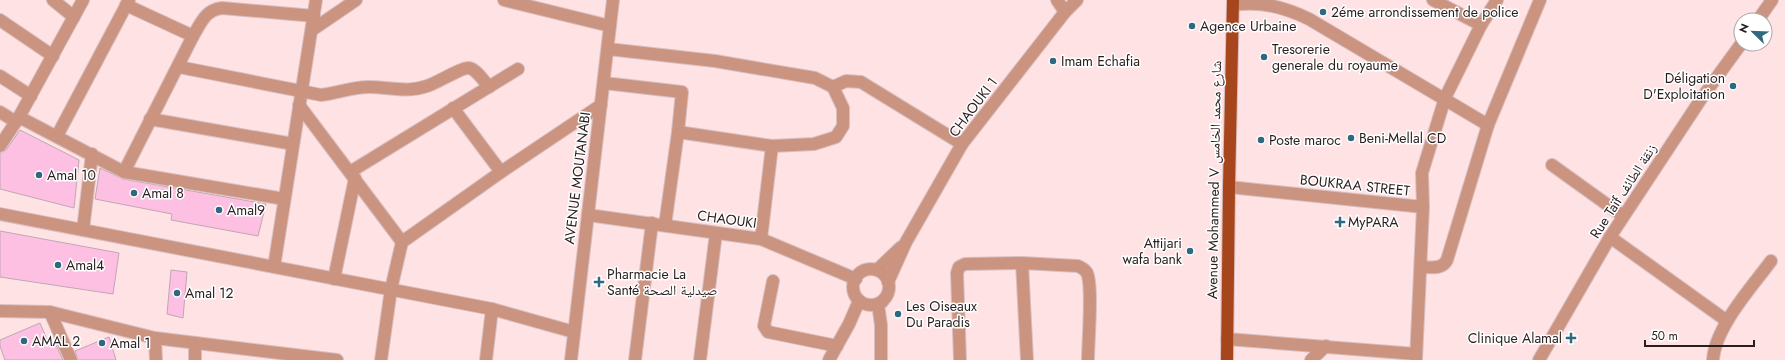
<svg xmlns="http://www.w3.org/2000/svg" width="1785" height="360" font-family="Jost,'Noto Naskh Arabic',sans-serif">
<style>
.building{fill:#fdc0e3;stroke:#bfa7b4}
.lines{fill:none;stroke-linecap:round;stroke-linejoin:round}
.minor-casing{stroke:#d8bfc1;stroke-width:14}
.major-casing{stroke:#d8bfc1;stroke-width:14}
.minor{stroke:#cb9480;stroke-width:12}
.major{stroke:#a7461d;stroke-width:12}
.poi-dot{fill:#2e6881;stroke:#fff;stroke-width:1.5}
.labels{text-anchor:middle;stroke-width:3;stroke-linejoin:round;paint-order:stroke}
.poi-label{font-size:14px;fill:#281e1f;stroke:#fff;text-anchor:start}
.street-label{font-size:14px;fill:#281e1f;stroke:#fff}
</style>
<rect width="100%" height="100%" fill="#ffe2e4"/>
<g class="building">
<path d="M20,130L79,160L74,208L0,189V153L6,150Z"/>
<path d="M100,168L123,179L266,204L258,236L171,220L172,214L95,199Z"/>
<path d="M0,231L119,253L113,294L0,277Z"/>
<path d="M171,270L187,272L183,318L167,314Z"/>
<path d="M40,323L48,342L54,341L63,360H5L0,346V340Z"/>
<path d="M109,337L116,360H78L75,351Z"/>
</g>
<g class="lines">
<g class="minor-casing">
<g id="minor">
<path d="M53,0L74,17"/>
<path d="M504,0L610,26"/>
<path d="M1057,0L1065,12"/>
<path d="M1433,0L1481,25"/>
<path d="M126,5L193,36"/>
<path d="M1233,5C1261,1 1284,7 1309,19L1488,125"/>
<path d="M0,20L53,56"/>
<path d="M1758,20L1772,0"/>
<path d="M312,30L356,0"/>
<path d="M608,49L715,61L815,78L833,87L843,108V126L836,137L814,144L772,146L678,132"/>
<path d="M179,67L321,95C337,93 353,87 369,87C389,87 408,93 427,86C437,83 462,67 469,68C476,69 484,81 489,87"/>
<path d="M0,76L31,96"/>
<path d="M604,83L682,92L678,132L665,225"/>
<path d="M833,87L846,81L861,82L962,144"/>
<path d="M299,105L402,242"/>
<path d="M453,108L501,172"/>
<path d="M0,112L16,122"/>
<path d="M19,117L124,172L284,199"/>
<path d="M150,119L293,144"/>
<path d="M57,136L129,0"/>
<path d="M0,146L19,117L83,0"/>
<path d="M1552,165L1623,216"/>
<path d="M124,172L193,36C201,23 205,10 222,8L314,16"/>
<path d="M350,172L518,69"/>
<path d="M1229,187L1423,207L1422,173L1445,98L1481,25L1497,0"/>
<path d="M0,214L492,309L574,332"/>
<path d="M588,215L761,239L856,279"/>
<path d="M83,230L92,154"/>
<path d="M1610,237L1727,321"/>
<path d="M761,239L772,146"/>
<path d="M1022,263L1027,360"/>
<path d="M274,267L316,0"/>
<path d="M1421,267C1430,267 1442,270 1447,260L1488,125L1540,0"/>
<circle cx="871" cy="287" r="18"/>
<path d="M877,270L901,247"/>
<path d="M334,279L355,178"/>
<path d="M773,281L764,326L768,332L837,346"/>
<path d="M888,282L906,242L962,144L1065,12L1077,0"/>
<path d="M0,311L50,312L155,338L337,360"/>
<path d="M50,312L71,360"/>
<path d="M155,338L156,360"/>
<path d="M1227,339L1416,354"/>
<path d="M195,343V360"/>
<path d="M381,360L391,289L402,242L501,172L601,105"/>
<path d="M486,360L492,309"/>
<path d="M571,360L613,0"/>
<path d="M635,360L652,223"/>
<path d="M700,360L716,233"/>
<path d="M829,360L849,324L859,301"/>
<path d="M881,360V325L878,304L882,302"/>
<path d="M960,360L957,273L959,267L965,264L1022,263L1078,266C1082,268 1085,269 1087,273C1093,286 1088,343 1088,360"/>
<path d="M1311,360L1326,346"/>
<path d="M1416,360L1423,207"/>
<path d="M1539,360L1610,237L1701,99L1741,44"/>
<path d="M1713,360C1715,327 1752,287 1771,261"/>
</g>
</g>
<g class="major-casing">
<path id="major" d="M1227,360L1229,187L1233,0"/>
</g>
<use href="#minor" class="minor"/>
<use href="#major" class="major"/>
</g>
<g class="poi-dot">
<circle cx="1323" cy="12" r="4"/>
<circle cx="1192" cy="26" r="4"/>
<circle cx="1264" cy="57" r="4"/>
<circle cx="1053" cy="61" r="4"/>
<circle cx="1733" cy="86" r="4"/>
<circle cx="1351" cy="138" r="4"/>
<circle cx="1261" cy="140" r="4"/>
<circle cx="39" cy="175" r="4"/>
<circle cx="134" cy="193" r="4"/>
<circle cx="219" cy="210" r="4"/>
<path d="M1338 216h4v4h4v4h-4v4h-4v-4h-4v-4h4z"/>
<circle cx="1190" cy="251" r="4"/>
<circle cx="58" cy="265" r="4"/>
<path d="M597 276h4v4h4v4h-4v4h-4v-4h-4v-4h4z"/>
<circle cx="177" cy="293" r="4"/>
<circle cx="898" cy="314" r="4"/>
<path d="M1569 332h4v4h4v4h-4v4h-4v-4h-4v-4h4z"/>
<circle cx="24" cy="341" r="4"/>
<circle cx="102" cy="343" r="4"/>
</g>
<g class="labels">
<g class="poi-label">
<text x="1331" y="17">2éme arrondissement de police</text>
<text x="1200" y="31">Agence Urbaine</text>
<text x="1272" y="54">Tresorerie<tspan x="1272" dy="16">generale du royaume</tspan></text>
<text x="1061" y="66">Imam Echafia</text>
<text x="1725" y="83" text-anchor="end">Déligation<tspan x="1725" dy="16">D'Exploitation</tspan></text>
<text x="1359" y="143">Beni-Mellal CD</text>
<text x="1269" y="145">Poste maroc</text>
<text x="47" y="180">Amal 10</text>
<text x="142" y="198">Amal 8</text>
<text x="227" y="215">Amal9</text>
<text x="1348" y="227">MyPARA</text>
<text x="1182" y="248" text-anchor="end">Attijari<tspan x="1182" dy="16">wafa bank</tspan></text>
<text x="66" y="270">Amal4</text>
<text x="607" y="279">Pharmacie La<tspan x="607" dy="16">Santé صيدلية الصحة</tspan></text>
<text x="185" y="298">Amal 12</text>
<text x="906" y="311">Les Oiseaux<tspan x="906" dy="16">Du Paradis</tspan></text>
<text x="1562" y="343" text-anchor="end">Clinique Alamal</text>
<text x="32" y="346">AMAL 2</text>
<text x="110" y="348">Amal 1</text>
</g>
<g class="street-label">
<text transform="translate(973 107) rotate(-53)" y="5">CHAOUKI 1</text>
<text transform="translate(577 178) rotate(-83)" y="5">AVENUE MOUTANABI</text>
<text transform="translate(1214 180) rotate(-89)" y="5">Avenue Mohammed V شارع محمد الخامس</text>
<text transform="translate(1355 185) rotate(6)" y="5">BOUKRAA STREET</text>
<text transform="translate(1623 191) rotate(-57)" y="5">Rue Taïf زنقة الطائف</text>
<text transform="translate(727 219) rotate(8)" y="5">CHAOUKI</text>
</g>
</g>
<g transform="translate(1753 32) rotate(293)"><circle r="19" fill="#ffffff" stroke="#a9a5a5"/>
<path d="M0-3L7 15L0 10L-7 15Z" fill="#2e6881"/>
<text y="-6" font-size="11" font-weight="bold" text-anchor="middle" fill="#281e1f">N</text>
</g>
<path d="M1645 340v6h109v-6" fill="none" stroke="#281e1f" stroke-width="2"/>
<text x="1651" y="340" font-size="12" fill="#281e1f" stroke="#ffffff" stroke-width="3" paint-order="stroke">50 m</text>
</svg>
